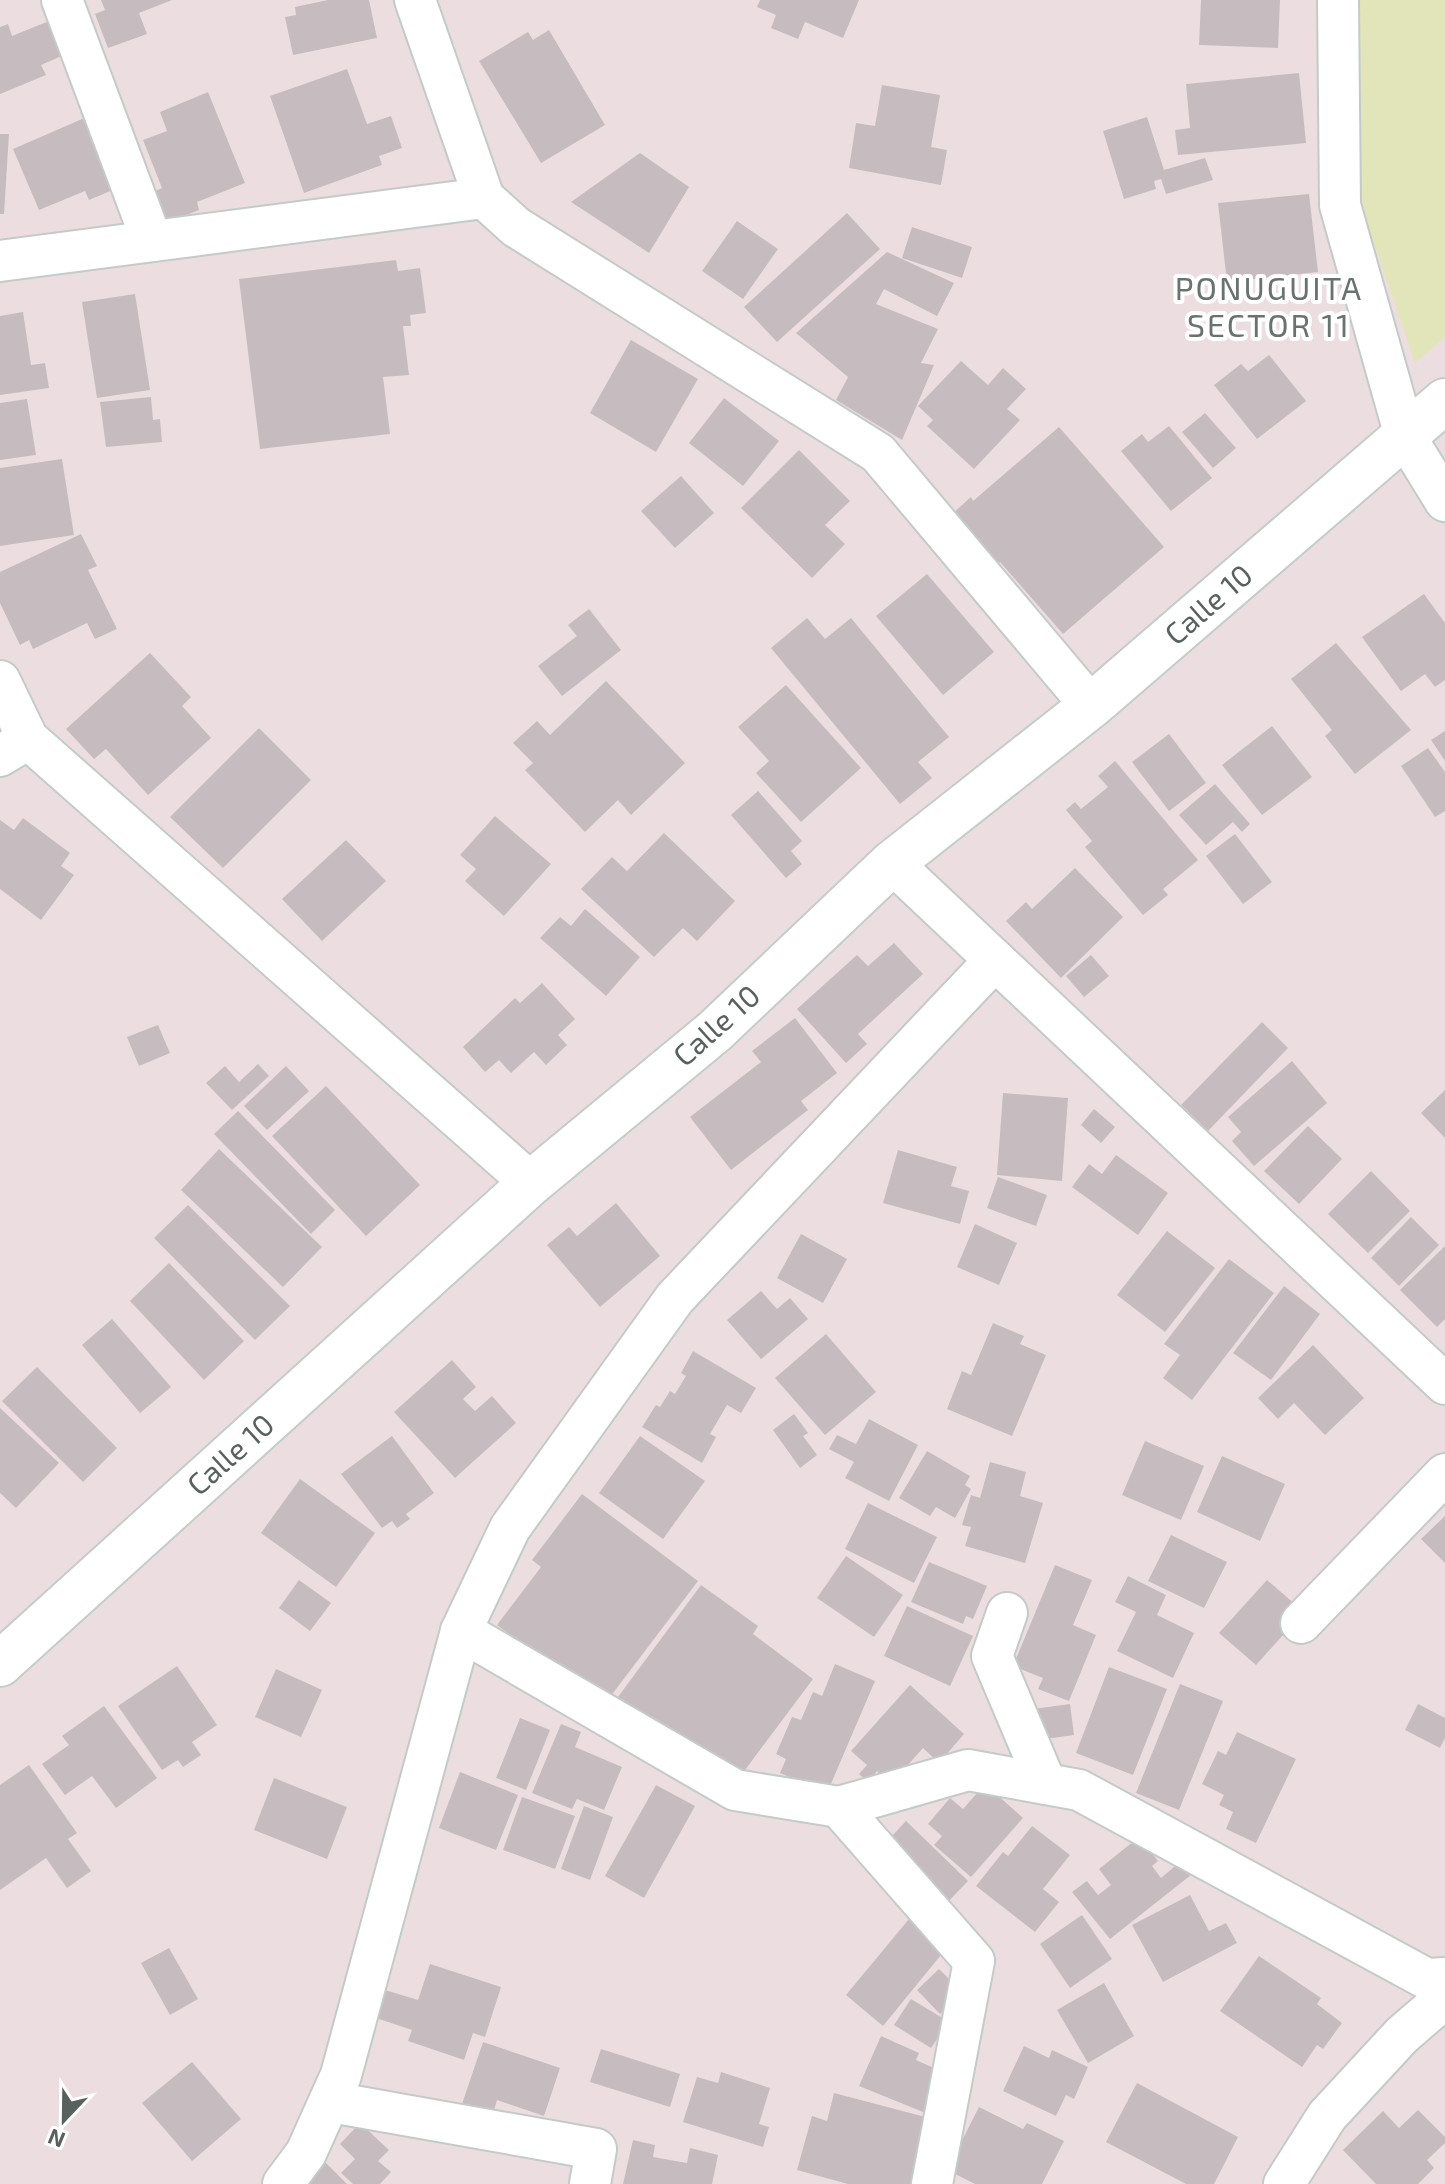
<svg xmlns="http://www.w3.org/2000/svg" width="1445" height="2184" font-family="'Exo 2',sans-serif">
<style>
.green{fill:#e2e5b9}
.building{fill:#c6bcbf}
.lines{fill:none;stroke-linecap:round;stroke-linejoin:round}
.street-casing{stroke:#c3cbc8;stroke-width:44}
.secondary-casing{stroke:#c3cdca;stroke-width:48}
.street{stroke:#fff;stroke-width:40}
.secondary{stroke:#fff;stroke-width:44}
.labels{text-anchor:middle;stroke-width:8;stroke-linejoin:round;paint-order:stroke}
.street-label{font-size:30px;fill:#58615d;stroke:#fff}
.neighbourhood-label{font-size:32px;letter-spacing:2px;fill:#69736e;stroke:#fff}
</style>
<rect width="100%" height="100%" fill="#ecdee0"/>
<path class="green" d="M1355,0H1445V337L1415,363L1351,176Z"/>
<g class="building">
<path d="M101,0H172L139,13L147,34L108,48L95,14L105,10Z"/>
<path d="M328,0H369L377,38L293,55L285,17L296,15L295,7Z"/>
<path d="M760,0H859L843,38L805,22L798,39L771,28L776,15L757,7Z"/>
<path d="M1201,0H1280L1278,48L1199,45Z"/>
<path d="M49,21L64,55L41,65L46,75L0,94V27L8,24L12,36Z"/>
<path d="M549,30L605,125L541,163L479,61L528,32L533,40Z"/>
<path d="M347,69L367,124L391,116L402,148L379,156L382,165L304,193L270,96Z"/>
<path d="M1299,73L1306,143L1178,155L1175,130L1190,128L1186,84Z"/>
<path d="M882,85L940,95L931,147L947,150L941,185L849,168L856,123L875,126Z"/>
<path d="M208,92L245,183L197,202L199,210L164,224L151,193L162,188L143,140L167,131L160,112Z"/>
<path d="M89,116L120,187L89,200L85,191L39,210L13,149Z"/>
<path d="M1147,117L1164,170L1205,158L1213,180L1166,194L1161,179L1154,181L1156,189L1124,199L1103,131Z"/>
<path d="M0,134H9L4,214H0Z"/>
<path d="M640,153L689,187L649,253L571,202Z"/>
<path d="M1309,194L1318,272L1227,282L1218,203Z"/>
<path d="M847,213L880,249L777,342L744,307Z"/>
<path d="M737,221L778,249L743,299L702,271Z"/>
<path d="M912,227L972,247L962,278L902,258Z"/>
<path d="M887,252L954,283L937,316L884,289L876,304L938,329L921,363L934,365L902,440L836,400L848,377L796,333Z"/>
<path d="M396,260L398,271L420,268L426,313L410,315L411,326H403L409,375L383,377L390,434L260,449L239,279Z"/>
<path d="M135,294L150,390L97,398L82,302Z"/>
<path d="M23,312L31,365L45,363L49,388L0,395V316Z"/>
<path d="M631,340L698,379L656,452L590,413Z"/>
<path d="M1269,355L1306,401L1257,439L1214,385L1241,364L1248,371Z"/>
<path d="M961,361L988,385L1003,368L1026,389L1007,409L1020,420L974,469L927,426L933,420L918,406Z"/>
<path d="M151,397L153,420L160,419L162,442L106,447L100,402Z"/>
<path d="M724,398L779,441L743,486L689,443Z"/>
<path d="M27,399L36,455L0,460V403Z"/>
<path d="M1205,413L1236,448L1213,468L1182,432Z"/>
<path d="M1169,426L1212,478L1171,511L1121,451L1142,434L1148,442Z"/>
<path d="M1059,427L1164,547L1063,634L1000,562L996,565L952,514L971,497L973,501Z"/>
<path d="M799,450L850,501L825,525L845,544L812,578L741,508Z"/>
<path d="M62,459L74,535L0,546V468Z"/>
<path d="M681,476L714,513L675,548L641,511Z"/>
<path d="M81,534L97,566L88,570L117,629L95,639L87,623L33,649L29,640L20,645L0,603V572Z"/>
<path d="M927,574L994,652L943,695L876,616Z"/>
<path d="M1424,594L1445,623V680L1435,687L1425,674L1401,691L1362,637Z"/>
<path d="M589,609L621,650L562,696L538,666L577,636L568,625Z"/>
<path d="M807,618L825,639L851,618L949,737L918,762L932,778L900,804L771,648Z"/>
<path d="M1336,643L1411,730L1355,774L1325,736L1332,730L1291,679Z"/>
<path d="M150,653L191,697L182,706L211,738L148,795L106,749L94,759L66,729Z"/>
<path d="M606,681L685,763L631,815L618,800L585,832L525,770L533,763L513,743L537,721L550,735Z"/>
<path d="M786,685L861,768L801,822L756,773L769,761L738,727Z"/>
<path d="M1272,726L1312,777L1262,815L1222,765Z"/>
<path d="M259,728L311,780L223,868L170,817Z"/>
<path d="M1445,731V761L1431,740Z"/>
<path d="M1169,734L1206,783L1169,811L1132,762Z"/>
<path d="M1428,748L1445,772V811L1435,817L1401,766Z"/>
<path d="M1115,761L1198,860L1163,889L1168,895L1143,915L1085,847L1092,841L1066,810L1075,802L1081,809L1108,787L1098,776Z"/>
<path d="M1215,784L1250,824L1242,832L1233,822L1206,845L1179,815Z"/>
<path d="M758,791L802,841L791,851L802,864L786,878L731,815Z"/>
<path d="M495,816L551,864L504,916L465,881L476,869L460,855Z"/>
<path d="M23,818L70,853L61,866L74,875L41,920L0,889V820L14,830Z"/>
<path d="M664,833L735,901L697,941L683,928L654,957L581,889L612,857L627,871Z"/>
<path d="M1235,834L1272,882L1243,904L1206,856Z"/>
<path d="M346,840L386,881L322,941L282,899Z"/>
<path d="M1075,868L1123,917L1061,978L1006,921L1026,902L1032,909Z"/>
<path d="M585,909L640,957L606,996L540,938L560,917L571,926Z"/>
<path d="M894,943L923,974L858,1034L867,1044L846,1063L797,1009L857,955L868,966Z"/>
<path d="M1091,955L1109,976L1084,997L1066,976Z"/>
<path d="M542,983L575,1019L558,1035L567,1045L546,1065L534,1052L511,1073L499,1060L485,1072L463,1047L515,998L520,1003Z"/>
<path d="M795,1018L837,1073L801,1101L808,1110L731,1170L690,1117L761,1062L752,1051Z"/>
<path d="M1262,1022L1288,1048L1208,1131L1181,1105Z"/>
<path d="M158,1025L170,1053L139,1066L127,1037Z"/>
<path d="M1292,1061L1327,1103L1254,1166L1232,1141L1241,1132L1228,1117Z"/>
<path d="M258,1064L269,1076L232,1110L206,1083L225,1066L239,1082Z"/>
<path d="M286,1066L309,1091L267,1130L244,1106Z"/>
<path d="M326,1086L420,1185L366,1236L272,1136Z"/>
<path d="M1445,1090V1138L1421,1113Z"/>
<path d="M1003,1093L1068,1098L1062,1181L997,1175Z"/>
<path d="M1094,1109L1115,1127L1101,1143L1081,1125Z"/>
<path d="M238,1111L335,1210L311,1234L214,1134Z"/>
<path d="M1308,1126L1342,1159L1299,1204L1264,1171Z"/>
<path d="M219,1149L322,1247L283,1287L181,1190Z"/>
<path d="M898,1150L957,1167L951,1186L969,1191L960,1224L883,1203Z"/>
<path d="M1116,1155L1168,1193L1138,1235L1072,1187L1089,1164L1102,1174Z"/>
<path d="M1371,1171L1410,1211L1368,1253L1328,1214Z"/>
<path d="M998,1177L1047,1195L1036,1226L987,1208Z"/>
<path d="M616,1203L660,1256L600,1307L547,1245L569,1227L577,1236Z"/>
<path d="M188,1205L290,1306L255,1340L154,1238Z"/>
<path d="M1411,1217L1439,1245L1399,1286L1371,1258Z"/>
<path d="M975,1224L1017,1243L999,1285L957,1267Z"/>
<path d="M1167,1231L1215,1268L1165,1332L1117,1295Z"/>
<path d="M801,1234L847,1259L823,1303L777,1278Z"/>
<path d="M1445,1246V1319L1437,1327L1400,1290Z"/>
<path d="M1229,1259L1274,1293L1192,1400L1163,1378L1180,1355L1164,1344Z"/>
<path d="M169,1263L244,1341L204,1380L130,1301Z"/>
<path d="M1284,1286L1320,1314L1271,1380L1233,1353Z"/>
<path d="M761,1291L777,1309L790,1298L808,1319L761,1359L727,1320Z"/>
<path d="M112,1319L171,1387L140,1413L82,1345Z"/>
<path d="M993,1323L1024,1336L1020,1344L1046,1355L1012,1436L947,1409L962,1371L971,1375Z"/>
<path d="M826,1334L876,1392L825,1435L775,1378Z"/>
<path d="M1313,1345L1364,1398L1325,1435L1294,1403L1278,1419L1258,1398Z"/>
<path d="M693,1351L756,1388L741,1413L727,1405L710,1434L716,1437L702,1463L642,1427L656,1405L660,1407L670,1391L675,1394L686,1376L681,1373Z"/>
<path d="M452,1360L476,1387L463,1399L475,1411L492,1396L516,1423L455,1478L394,1412Z"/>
<path d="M37,1367L117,1448L83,1482L2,1401Z"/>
<path d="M0,1408L59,1463L16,1508L0,1493Z"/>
<path d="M794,1414L808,1433L803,1436L817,1455L800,1468L773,1430Z"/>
<path d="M869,1419L918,1445L889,1501L845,1478L854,1462L829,1449L837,1435L856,1444Z"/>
<path d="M392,1436L434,1493L406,1514L410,1519L397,1528L392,1521L382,1528L341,1474Z"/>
<path d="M640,1436L705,1481L663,1539L599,1493Z"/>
<path d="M1145,1441L1204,1466L1181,1520L1122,1495Z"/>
<path d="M927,1451L970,1476L965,1485L971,1489L955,1518L936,1507L930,1516L899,1498Z"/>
<path d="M1222,1456L1285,1484L1260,1541L1197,1512Z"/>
<path d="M990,1462L1026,1472L1020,1496L1043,1503L1025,1563L965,1546L971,1527L962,1525L971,1495L980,1498Z"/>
<path d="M300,1479L375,1533L336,1587L261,1533Z"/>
<path d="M582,1494L698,1581L604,1705L497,1625L541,1567L532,1560Z"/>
<path d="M868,1503L937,1537L914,1583L845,1549Z"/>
<path d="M1445,1516V1563L1421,1539Z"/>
<path d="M1171,1535L1227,1562L1204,1608L1148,1581Z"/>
<path d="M846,1556L903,1595L874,1637L817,1598Z"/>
<path d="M929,1562L987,1586L973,1619L966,1616L963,1624L911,1602Z"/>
<path d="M1055,1565L1092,1580L1073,1625L1096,1635L1069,1701L1038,1689L1043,1678L1013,1666Z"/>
<path d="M1128,1576L1166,1595L1157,1615L1194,1633L1173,1678L1117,1651L1136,1612L1115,1602Z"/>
<path d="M299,1580L331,1603L310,1631L279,1608Z"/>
<path d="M1267,1580L1304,1612L1256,1665L1219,1633Z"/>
<path d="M701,1585L758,1626L753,1634L813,1679L739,1778L612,1705Z"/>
<path d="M907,1606L973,1636L950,1686L884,1656Z"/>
<path d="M835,1664L875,1681L827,1793L780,1773L786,1759L776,1754L792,1717L801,1720L813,1692L822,1696Z"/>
<path d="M177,1666L217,1725L192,1742L201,1755L183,1767L178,1760L162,1770L118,1706Z"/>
<path d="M1109,1667L1167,1689L1133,1775L1076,1753Z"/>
<path d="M276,1669L322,1690L301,1737L255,1717Z"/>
<path d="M1180,1684L1223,1701L1179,1810L1136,1793Z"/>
<path d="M910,1685L964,1734L939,1763L923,1748L891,1784L877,1771L868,1782L859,1774L867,1765L851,1751Z"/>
<path d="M1070,1704L1074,1735L1038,1740L1033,1709Z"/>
<path d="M1418,1704L1445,1718V1738L1440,1748L1405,1730Z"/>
<path d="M104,1706L157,1778L116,1808L92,1776L65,1795L42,1764L69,1745L62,1736Z"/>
<path d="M520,1718L550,1730L526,1790L496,1778Z"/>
<path d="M561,1724L581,1732L575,1747L622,1767L604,1810L577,1799L572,1809L532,1793Z"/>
<path d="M1237,1732L1296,1759L1256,1843L1226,1829L1233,1812L1219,1805L1224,1795L1202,1784L1218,1751L1226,1755Z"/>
<path d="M29,1765L77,1833L68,1839L91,1871L67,1888L46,1858L0,1890V1785Z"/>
<path d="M460,1772L518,1795L496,1850L439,1828Z"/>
<path d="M274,1778L347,1807L327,1859L254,1830Z"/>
<path d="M985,1784L1023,1818L971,1877L934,1845L942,1836L928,1824L950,1798L963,1809Z"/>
<path d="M656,1785L695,1806L644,1898L605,1876Z"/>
<path d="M522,1797L575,1816L555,1869L503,1850Z"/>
<path d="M584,1806L613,1817L590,1880L561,1869Z"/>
<path d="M906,1821L968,1881L942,1908L881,1848Z"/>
<path d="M1032,1826L1070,1855L1043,1889L1059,1902L1035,1932L976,1886L1003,1852L1008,1856Z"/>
<path d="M1139,1837L1158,1861L1152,1866L1161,1878L1180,1862L1191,1875L1110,1939L1072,1892L1087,1881L1098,1895L1111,1885L1099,1869Z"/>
<path d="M1190,1895L1209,1931L1226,1923L1237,1943L1163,1982L1132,1925Z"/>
<path d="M1082,1915L1112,1959L1070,1988L1040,1944Z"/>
<path d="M909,1919L945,1950L883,2026L846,1995Z"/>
<path d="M169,1948L198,1999L170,2015L141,1963Z"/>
<path d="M1259,1956L1321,1998L1317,2004L1342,2023L1323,2049L1317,2045L1302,2067L1220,2011Z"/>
<path d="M430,1964L501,1987L485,2037L473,2033L464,2060L408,2041L412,2030L376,2018L385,1990L418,2000Z"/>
<path d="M939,1969L962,1992L940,2014L917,1990Z"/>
<path d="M1104,1983L1134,2036L1088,2063L1057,2010Z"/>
<path d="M911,1999L949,2022L931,2048L894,2025Z"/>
<path d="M881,2036L919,2053L916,2060L945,2073L928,2114L859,2086Z"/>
<path d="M483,2042L560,2068L544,2116L497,2100L492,2117L461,2107Z"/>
<path d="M1024,2046L1049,2058L1052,2050L1088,2067L1074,2099L1066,2095L1056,2116L1003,2091Z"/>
<path d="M601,2049L680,2074L670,2107L590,2082Z"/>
<path d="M192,2062L241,2119L192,2161L142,2103Z"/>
<path d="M721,2072L770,2088L759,2124L769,2127L763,2147L683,2122L697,2077L718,2083Z"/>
<path d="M1137,2083L1238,2137L1214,2184H1186L1106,2142Z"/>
<path d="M834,2093L933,2119L916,2184H848L797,2170L812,2116L827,2121Z"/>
<path d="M979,2107L1023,2129L1027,2123L1064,2141L1042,2184H975L947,2170Z"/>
<path d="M1418,2110L1445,2137V2143L1427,2160L1434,2168L1418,2184H1376L1343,2150L1383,2111L1399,2128Z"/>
<path d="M360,2123L389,2150L378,2161L391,2172L380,2184H353L341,2173L355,2159L340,2144Z"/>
<path d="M633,2140L655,2145L653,2157L687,2163L690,2148L718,2155L712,2184H623Z"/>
<path d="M325,2162L347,2184H302Z"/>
</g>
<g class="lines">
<g class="street-casing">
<g id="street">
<path d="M62,0L152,241"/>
<path d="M415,0L484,198L516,227L878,453L1091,706"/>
<path d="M1338,0L1340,205L1405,436L1445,501"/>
<path d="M0,261L484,198"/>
<path d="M0,681L28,739L531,1183"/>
<path d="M0,756L28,739"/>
<path d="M892,863L1445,1384"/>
<path d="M1007,1613L992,1656L1046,1784"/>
<path d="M1301,1623L1445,1474"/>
<path d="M461,1631L735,1790L839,1807L968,1770L1079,1790L1427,1979L1445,1978"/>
<path d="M839,1807L974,1961L932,2184"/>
<path d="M331,2102L596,2149L590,2184"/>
<path d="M283,2184L306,2153L341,2075L461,1631L510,1528L675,1298L995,960"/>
<path d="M1284,2184L1327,2116L1402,2035L1445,1998"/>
</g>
</g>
<g class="secondary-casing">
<path id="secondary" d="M0,1664L531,1183L715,1031L892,863L1091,706L1445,401"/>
</g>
<use href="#street" class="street"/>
<use href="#secondary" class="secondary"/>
</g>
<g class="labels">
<g class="street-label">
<text transform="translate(1209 605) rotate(-41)" y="10">Calle 10</text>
<text transform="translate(717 1026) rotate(-42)" y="10">Calle 10</text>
<text transform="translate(231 1455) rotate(-42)" y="10">Calle 10</text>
</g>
<g class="neighbourhood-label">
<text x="1269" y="300">PONUGUITA<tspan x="1269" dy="37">SECTOR 11</tspan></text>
</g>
</g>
<g transform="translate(64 2120) rotate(202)" stroke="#ffffff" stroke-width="6" paint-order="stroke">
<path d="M0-6L14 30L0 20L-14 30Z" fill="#58615d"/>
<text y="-12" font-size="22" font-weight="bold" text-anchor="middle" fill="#58615d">N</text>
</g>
</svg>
